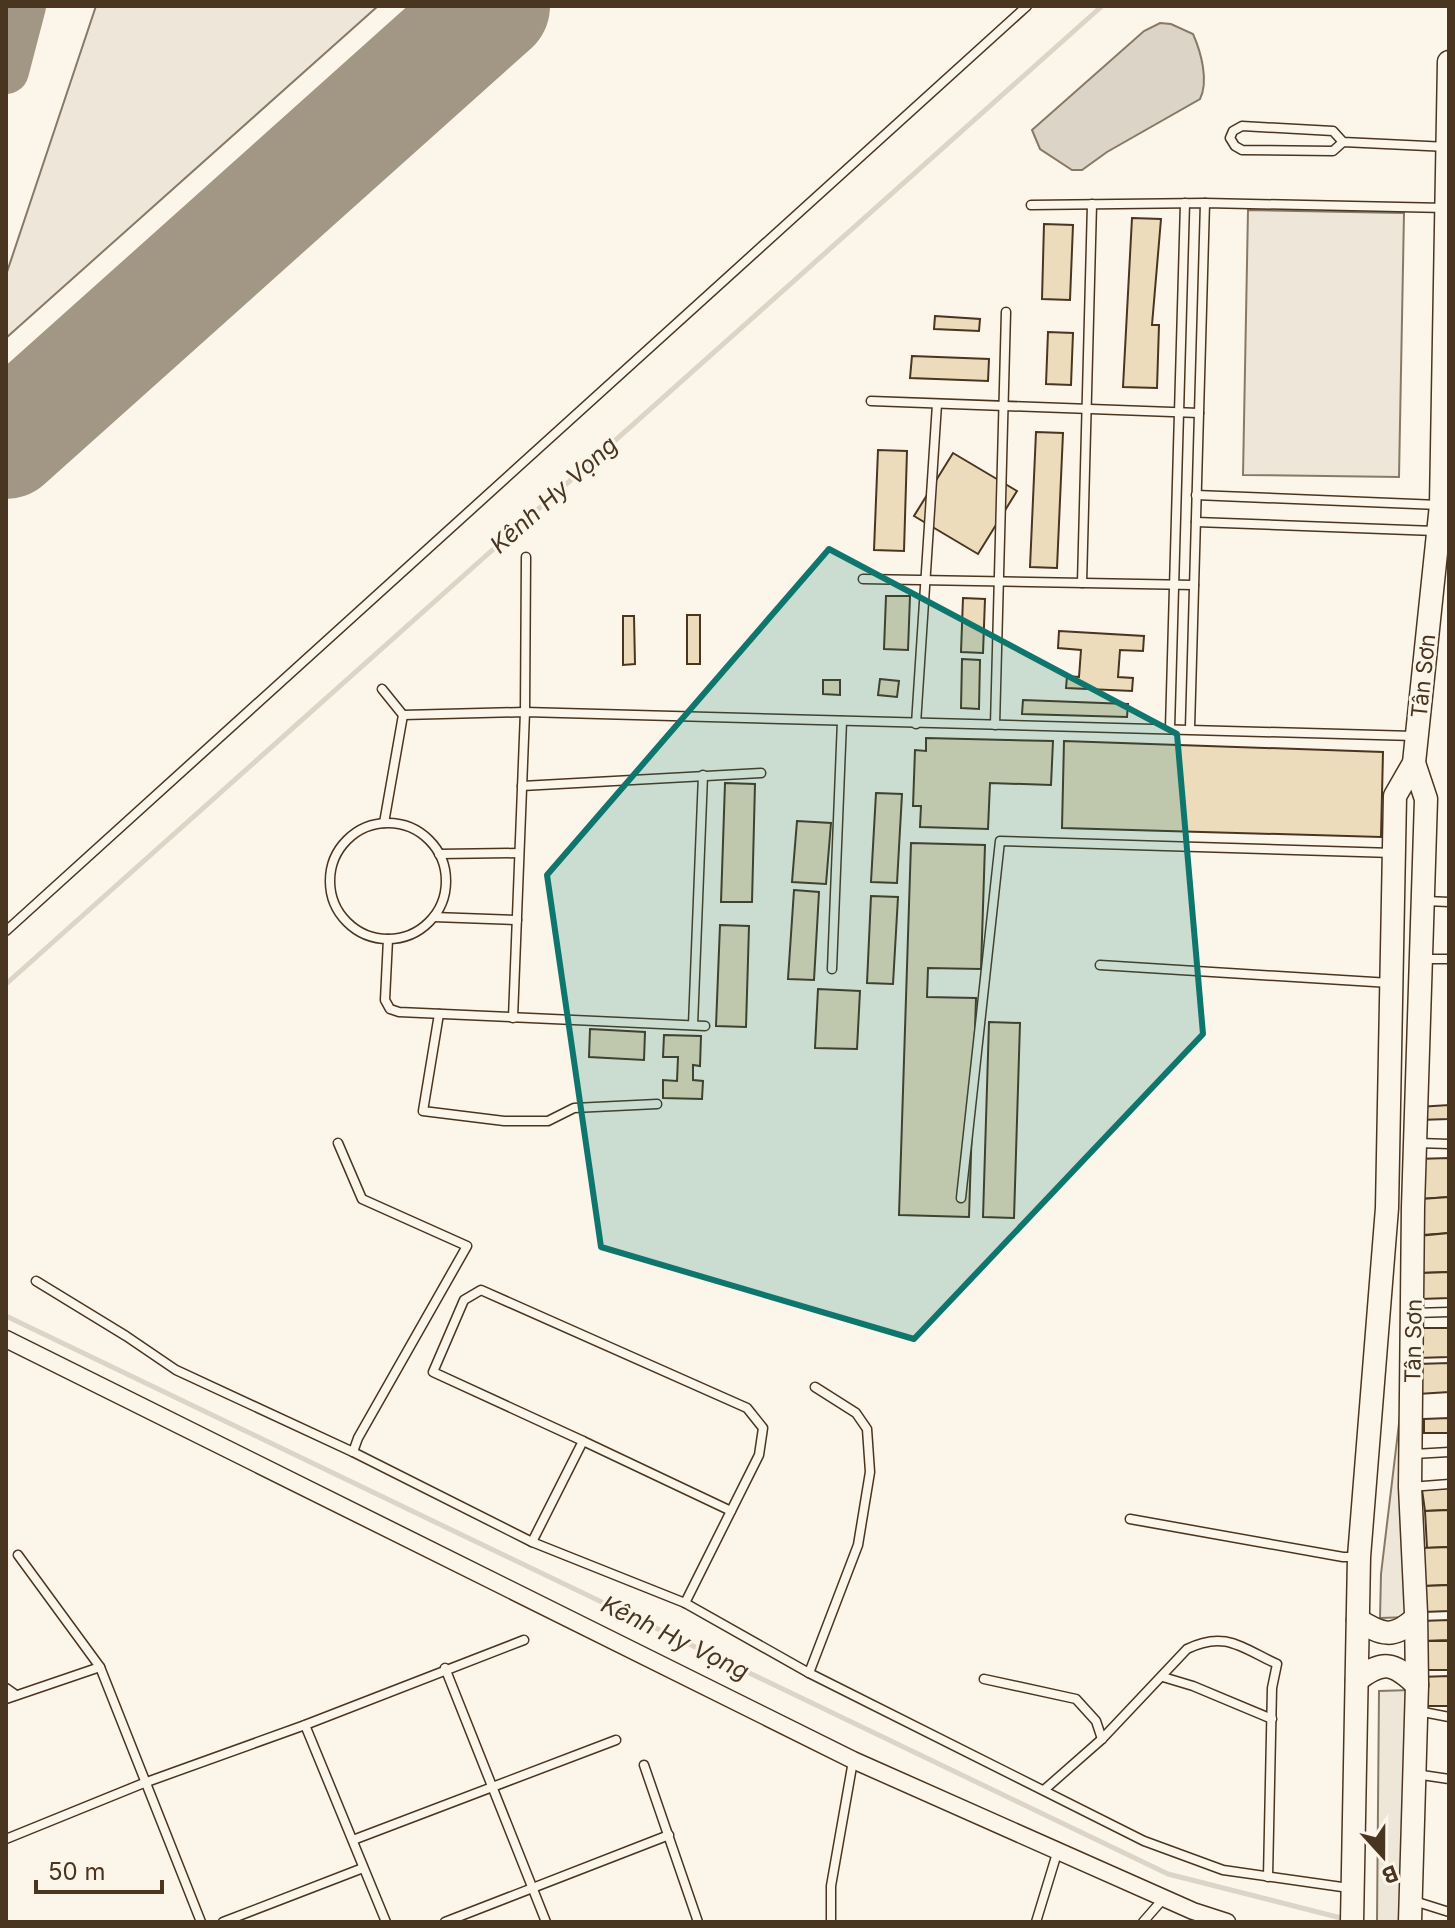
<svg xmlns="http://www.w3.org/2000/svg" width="1455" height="1928" font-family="Inter,sans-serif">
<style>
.green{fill:#ede6d9;stroke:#887966;stroke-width:2}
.water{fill:#dcd4c6;stroke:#887966;stroke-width:2}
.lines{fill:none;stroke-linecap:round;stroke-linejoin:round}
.stream{stroke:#dcd4c6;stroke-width:5}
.taxiway{stroke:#a29684;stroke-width:46}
.runway{stroke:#a29684;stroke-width:114}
.building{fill:#ecdcbc;stroke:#4a3520;stroke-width:2}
.lane-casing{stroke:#4a3520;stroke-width:11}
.street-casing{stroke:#4a3520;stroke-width:19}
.secondary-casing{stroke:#4a3520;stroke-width:25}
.lane{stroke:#fbf6e9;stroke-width:8}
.street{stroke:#fbf6e9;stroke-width:16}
.secondary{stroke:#fbf6e9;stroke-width:22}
.marked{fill:#0f766e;fill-opacity:0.2;stroke:#0f766e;stroke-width:6;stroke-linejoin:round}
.labels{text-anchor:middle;stroke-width:6;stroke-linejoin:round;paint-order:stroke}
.street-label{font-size:22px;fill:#4a3520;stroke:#fbf6e9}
.water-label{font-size:24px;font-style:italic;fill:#4a3520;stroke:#fbf6e9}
</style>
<rect width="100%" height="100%" fill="#fbf6e9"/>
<g class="green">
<path d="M96,6H378L6,338V275Z"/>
<path d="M1248,210L1404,213L1399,477L1243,475Z"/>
<path d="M1409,1340L1412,1617L1380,1618L1381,1574Z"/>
<path d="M1411,1690L1407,1922H1377L1379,1691Z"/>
</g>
<path class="water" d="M1160,23L1171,24L1193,34C1201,52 1209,81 1200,99L1107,152L1082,170H1072L1040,149L1032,130L1144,31Z"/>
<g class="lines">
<g class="stream">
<path d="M6,984L1102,6"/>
<path d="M6,1316L1168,1874L1345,1919"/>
</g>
<path class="taxiway" d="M6,71L23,6"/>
<path class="runway" d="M6,442L493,6"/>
</g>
<g class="building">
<path d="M1132,218L1161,219L1152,325H1159L1157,388L1123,387Z"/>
<path d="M1044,224L1073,225L1070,300L1042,299Z"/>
<path d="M935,316L980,319L979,331L934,329Z"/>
<path d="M1048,332L1073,333L1071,385L1046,384Z"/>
<path d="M912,356L989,359L988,381L910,378Z"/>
<path d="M1036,432L1063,433L1057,568L1030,567Z"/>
<path d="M878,450L907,451L904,551L874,550Z"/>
<path d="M953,453L1017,491L978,554L914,516Z"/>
<path d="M886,596H910L908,650L884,649Z"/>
<path d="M963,598L985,599L983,653L961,652Z"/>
<rect x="687" y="615" width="13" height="49"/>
<path d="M623,616H634L635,664L623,665Z"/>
<path d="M1059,631L1144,636L1143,651L1120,650L1118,677L1133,678L1132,691L1066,688L1067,676L1079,677L1081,650L1058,648Z"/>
<path d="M962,659L980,660L979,709L961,708Z"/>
<path d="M880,679L899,681L897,697L878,695Z"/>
<path d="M823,680H840V695L823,694Z"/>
<path d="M1023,700L1128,704L1127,717L1022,714Z"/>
<path d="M926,738L1053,741L1051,785L990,783L988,829L920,827L921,806H913L915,750L926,751Z"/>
<path d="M1064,741L1383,752L1381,837L1062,828Z"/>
<path d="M725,783L755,784L752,902H721Z"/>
<path d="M876,793L902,794L897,883L871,882Z"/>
<path d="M797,821L831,823L826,884L792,882Z"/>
<path d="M911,843L985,845L981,969L928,968L927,997L976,998L969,1217L899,1215Z"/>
<path d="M794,890L819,892L814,980L788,979Z"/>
<path d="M871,896L898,897L893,984L867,983Z"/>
<path d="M720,925L749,926L746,1027L716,1026Z"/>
<path d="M818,989L860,991L857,1049L815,1048Z"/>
<path d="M989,1022L1020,1023L1014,1218L983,1217Z"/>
<path d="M590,1029L645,1032L644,1060L589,1057Z"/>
<path d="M664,1035L701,1036L700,1066L693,1065V1080L703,1081L702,1099L663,1098V1080L677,1081L678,1057H663Z"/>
<path d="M1449,1105V1119L1418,1120V1107Z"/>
<path d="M1449,1158V1197L1421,1199L1416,1159Z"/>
<path d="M1449,1197V1233L1423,1235L1421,1199Z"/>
<path d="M1449,1233V1272L1421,1273L1418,1236Z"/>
<path d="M1449,1272V1298L1421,1299V1273Z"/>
<path d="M1416,1328H1449V1357L1417,1358Z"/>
<path d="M1449,1363V1392L1418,1394L1417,1364Z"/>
<path d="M1449,1418V1433H1424V1419Z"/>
<path d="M1449,1488V1510L1425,1511L1422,1490Z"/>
<path d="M1449,1510V1547L1427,1548L1425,1511Z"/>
<path d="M1449,1547V1585L1424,1586L1422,1548Z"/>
<path d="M1449,1585V1611L1424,1612V1586Z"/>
<path d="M1449,1620V1640L1422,1641L1421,1621Z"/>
<rect x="1419" y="1641" width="30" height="29"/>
<path d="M1449,1676V1706H1419V1677Z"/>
</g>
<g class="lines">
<g class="lane-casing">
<g id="lane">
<path d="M1343,142L1333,151L1242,150L1235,146L1230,138L1233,131L1242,126L1333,131L1343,142L1448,147"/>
<path d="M1031,205L1205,203L1446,208"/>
<path d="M871,401L1199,413"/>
<path d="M1196,495L1439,505"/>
<path d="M1196,522L1435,531"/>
<path d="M863,579L1194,585"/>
<path d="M1082,583L1092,204"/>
<path d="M382,689L403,715L384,823"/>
<path d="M403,715L525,712L1414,736"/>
<path d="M916,724L937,404"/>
<path d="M995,725L1006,312"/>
<path d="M1170,728L1185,203"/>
<path d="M1190,728L1205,203"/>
<path d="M522,786L761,773"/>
<circle cx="388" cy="881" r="58"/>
<path d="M439,854L519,853"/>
<path d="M1426,901L1449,902"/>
<path d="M434,917L517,920"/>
<path d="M6,931L1027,6"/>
<path d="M388,939L385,1000L390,1009L399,1012L705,1026"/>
<path d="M1423,959H1449"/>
<path d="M1100,965L1390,983"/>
<path d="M832,969L842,721"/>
<path d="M439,1014L423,1111L504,1121H548L574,1108L657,1104"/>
<path d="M513,1018L525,712L526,557"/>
<path d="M693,1025L703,775"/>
<path d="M338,1143L362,1199L467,1246L358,1438L353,1452"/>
<path d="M1418,1143L1449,1144"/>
<path d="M961,1198L1000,841L1393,853"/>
<path d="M36,1281L126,1336L176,1370L353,1452L532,1542L685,1603L809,1673L1144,1841L1223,1870L1349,1888"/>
<path d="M1414,1313L1449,1312"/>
<path d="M583,1441L731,1511"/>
<path d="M1414,1454L1449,1452"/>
<path d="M1410,1487L1449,1484"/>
<path d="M1130,1519L1343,1557H1359"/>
<path d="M532,1542L583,1441L433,1372L464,1300L481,1290L747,1408L763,1428L759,1455L685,1603"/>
<path d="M18,1555L100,1667L201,1922"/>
<path d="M445,1668L546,1922"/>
<path d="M809,1673L858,1545L870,1472L867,1429L856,1413L815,1387"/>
<path d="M1163,1677L1193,1686L1272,1719"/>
<path d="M984,1679L1076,1699L1096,1721L1102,1739"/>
<path d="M6,1688L16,1695"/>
<path d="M6,1699L100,1667"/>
<path d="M1418,1711L1449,1717"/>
<path d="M305,1725L386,1922"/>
<path d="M644,1765L698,1922"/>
<path d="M1415,1774L1449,1779"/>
<path d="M1044,1790L1102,1739L1187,1649C1225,1630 1242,1648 1277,1664L1272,1688L1268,1877"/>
<path d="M6,1839L144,1783L305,1725L524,1640"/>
<path d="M353,1840L616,1740"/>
<path d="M1411,1900L1449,1912"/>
<path d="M223,1922L363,1868"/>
<path d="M445,1922L669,1835"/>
<path d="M831,1922V1886L853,1761"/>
<path d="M1036,1922L1058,1850"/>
<path d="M1143,1922L1164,1898"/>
</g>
</g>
<g class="street-casing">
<path id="street" d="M6,1339L853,1760L1193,1911L1227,1922"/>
</g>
<g class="secondary-casing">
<g id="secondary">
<path d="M1358,1620C1382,1635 1393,1639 1415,1619"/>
<path d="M1357,1680C1383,1660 1393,1662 1417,1685"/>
<path d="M1352,1922L1359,1557L1387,1208L1395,796L1414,763L1441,505L1449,62"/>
<path d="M1410,1922L1417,1685L1416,1613L1410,1487L1413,1207L1426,799L1414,763"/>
</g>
</g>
<use href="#lane" class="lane"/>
<use href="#street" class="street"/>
<use href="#secondary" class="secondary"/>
</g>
<path class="marked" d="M829,549L1177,734L1203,1034L914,1339L601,1247L547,875Z"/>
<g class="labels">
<g class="street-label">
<text transform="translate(1423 676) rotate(-84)" y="8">Tân Sơn</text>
<text transform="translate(1413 1341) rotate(-89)" y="8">Tân Sơn</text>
</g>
<g class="water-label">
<text transform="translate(554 495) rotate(-42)" y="8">Kênh Hy Vọng</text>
<text transform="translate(675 1638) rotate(26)" y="8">Kênh Hy Vọng</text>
</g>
</g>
<rect width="1455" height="1928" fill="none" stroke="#4a3520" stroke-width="16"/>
<g transform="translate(1383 1856) rotate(159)" stroke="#fbf6e9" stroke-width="6" paint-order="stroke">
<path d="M0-6L14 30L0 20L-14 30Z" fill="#4a3520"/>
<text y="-12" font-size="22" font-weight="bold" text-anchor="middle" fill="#4a3520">B</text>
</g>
<path d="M36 1880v12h126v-12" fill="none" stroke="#4a3520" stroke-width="4"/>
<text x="48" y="1880" font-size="24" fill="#4a3520" stroke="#fbf6e9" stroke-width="6" paint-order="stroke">50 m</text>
</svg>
